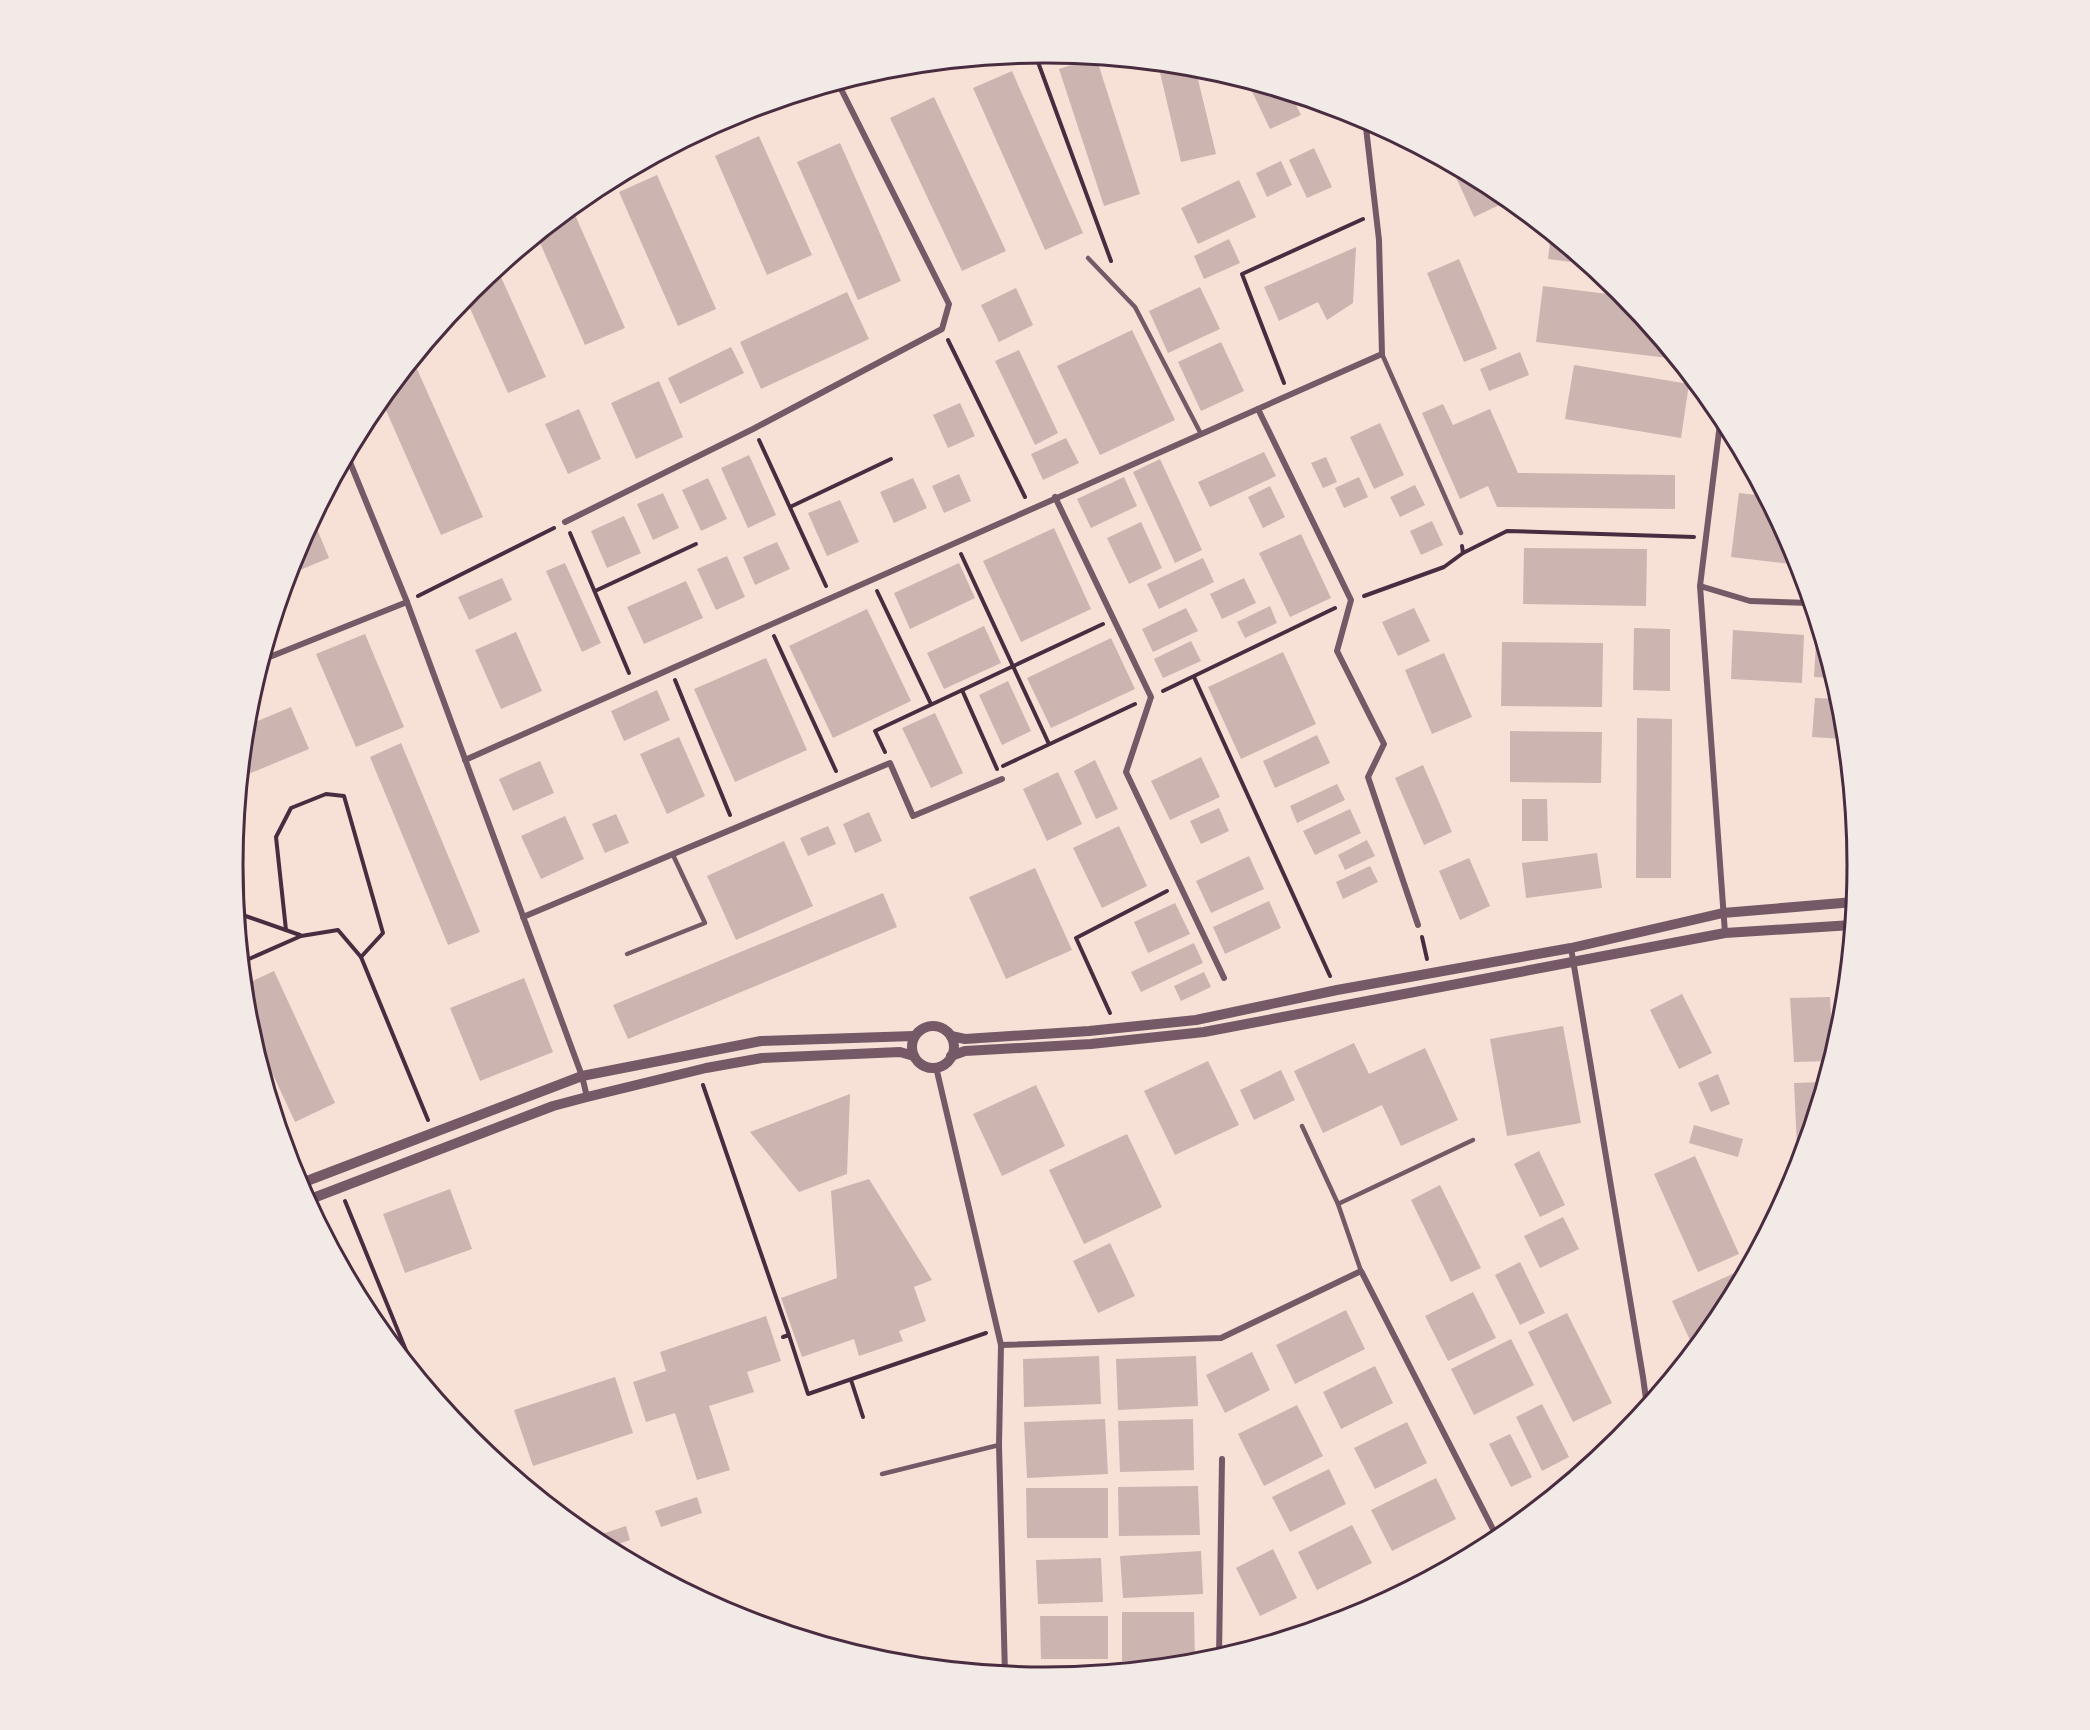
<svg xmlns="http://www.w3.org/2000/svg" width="2090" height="1730" font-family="'Fira Sans',sans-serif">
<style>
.building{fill:#ccb4b1}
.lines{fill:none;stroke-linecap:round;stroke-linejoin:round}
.path{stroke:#4a2c40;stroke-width:4}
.service{stroke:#755966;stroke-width:4.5}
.minor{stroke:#755966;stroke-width:6}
.tertiary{stroke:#755966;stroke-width:10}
.rim{fill:none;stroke:#4a2c40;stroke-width:3}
</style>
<rect width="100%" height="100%" fill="#f7e1d7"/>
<g class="building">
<path d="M1096,57L1140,194L1104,206L1059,69Z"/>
<path d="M1158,64L1195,67L1216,154L1181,162Z"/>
<path d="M1012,71L1083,233L1045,250L973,88Z"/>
<path d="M1247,81L1291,95L1301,115L1270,129Z"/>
<path d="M934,97L1006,251L962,271L890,118Z"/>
<path d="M759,136L812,255L767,275L715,156Z"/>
<path d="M840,143L901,281L858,300L797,162Z"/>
<path d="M1314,148L1332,187L1307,198L1289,160Z"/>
<path d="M1281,161L1292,185L1267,197L1256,173Z"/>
<path d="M1450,164L1497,190L1510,200L1474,217Z"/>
<path d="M657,175L716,309L678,326L619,192Z"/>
<path d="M1239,180L1256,217L1198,244L1181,208Z"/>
<path d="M572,208L625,328L585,345L537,236Z"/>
<path d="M1551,234L1561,242L1587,264L1548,259Z"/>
<path d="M1229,239L1240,263L1204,279L1194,256Z"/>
<path d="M1356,247L1353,303L1327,320L1318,302L1279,321L1264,287Z"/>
<path d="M1459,259L1497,349L1464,362L1427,273Z"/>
<path d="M497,268L546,377L508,393L465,297Z"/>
<path d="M1543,286L1624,296L1676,359L1536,342Z"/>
<path d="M1200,287L1220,329L1168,353L1149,311Z"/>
<path d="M1016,288L1033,325L999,342L981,305Z"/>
<path d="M847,292L869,339L761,389L740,342Z"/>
<path d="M1132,330L1175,420L1100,455L1057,366Z"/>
<path d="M1221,342L1244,391L1201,411L1178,362Z"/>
<path d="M731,347L744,373L680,404L668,378Z"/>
<path d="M1019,350L1058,433L1035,445L995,361Z"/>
<path d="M1520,352L1529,375L1489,391L1480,369Z"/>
<path d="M413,360L483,517L441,535L381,399Z"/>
<path d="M1574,365L1689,384L1681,438L1565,419Z"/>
<path d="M659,381L683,437L636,459L611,403Z"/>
<path d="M960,403L975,436L948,448L933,415Z"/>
<path d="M1443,404L1453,425L1490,409L1518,473L1675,475V509L1497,507L1488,486L1460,499L1422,413Z"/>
<path d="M579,409L601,459L568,474L545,424Z"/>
<path d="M1380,423L1404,475L1374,489L1350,437Z"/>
<path d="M1066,438L1079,463L1043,480L1031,454Z"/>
<path d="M1264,452L1276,476L1210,507L1198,482Z"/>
<path d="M749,455L776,515L748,528L721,468Z"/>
<path d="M1326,457L1337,482L1323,488L1311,463Z"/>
<path d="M1160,459L1202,550L1175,563L1133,472Z"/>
<path d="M959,474L971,501L944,513L932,486Z"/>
<path d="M1124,477L1137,506L1091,528L1077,499Z"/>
<path d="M1359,477L1368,497L1344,508L1335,488Z"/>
<path d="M708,478L727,519L701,531L682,490Z"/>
<path d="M913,478L927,508L894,523L880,492Z"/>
<path d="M1415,485L1425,505L1400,517L1390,497Z"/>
<path d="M1270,486L1285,517L1263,528L1248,497Z"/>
<path d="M663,493L679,528L653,540L637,504Z"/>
<path d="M1739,493L1765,496L1799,565L1731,557Z"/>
<path d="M840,500L859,542L827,556L808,513Z"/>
<path d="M624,516L641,553L607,568L591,531Z"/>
<path d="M313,519L329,558L288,575L294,554Z"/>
<path d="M1432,521L1443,545L1421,555L1410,531Z"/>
<path d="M1141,522L1162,568L1129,584L1107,538Z"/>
<path d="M1054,528L1091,609L1021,642L983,561Z"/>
<path d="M1301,534L1331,598L1290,617L1259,553Z"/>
<path d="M777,542L790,569L755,585L743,557Z"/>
<path d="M1524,548L1647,549L1646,606L1523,604Z"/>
<path d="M727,556L745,597L716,610L697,569Z"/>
<path d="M1203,558L1214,582L1159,609L1147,584Z"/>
<path d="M565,563L601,643L582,652L546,571Z"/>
<path d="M959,563L975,598L910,629L894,593Z"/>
<path d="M502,578L512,600L469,620L458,597Z"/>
<path d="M1244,578L1256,603L1222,619L1210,594Z"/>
<path d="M686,581L703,618L644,644L627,607Z"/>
<path d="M1270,606L1277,623L1245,638L1237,622Z"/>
<path d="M1186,608L1198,631L1153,652L1142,629Z"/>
<path d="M1414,608L1430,641L1398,656L1382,622Z"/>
<path d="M867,609L911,701L833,738L789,646Z"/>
<path d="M1817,625L1833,678L1814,677Z"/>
<path d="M984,626L1001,663L944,689L927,653Z"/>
<path d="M1634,628L1670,629V691L1633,690Z"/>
<path d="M1733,630L1804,635L1802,683L1731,679Z"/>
<path d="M516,632L542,691L501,709L475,650Z"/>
<path d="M365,634L404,727L356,747L316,654Z"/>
<path d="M1111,638L1135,689L1051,728L1027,678Z"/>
<path d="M1191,641L1201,661L1163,678L1154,659Z"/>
<path d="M1502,642L1603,643L1602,707L1501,706Z"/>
<path d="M1283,652L1316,724L1241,759L1208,687Z"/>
<path d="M1444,653L1472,717L1432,734L1405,670Z"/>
<path d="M766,658L807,750L735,782L694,689Z"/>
<path d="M1008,681L1031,731L1002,745L979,695Z"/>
<path d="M657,690L670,720L624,741L611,711Z"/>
<path d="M1815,698L1840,699L1843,739L1812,737Z"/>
<path d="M291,707L309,749L241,777L246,726Z"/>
<path d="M935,713L963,773L931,788L902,728Z"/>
<path d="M1637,718L1672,719L1671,878H1636Z"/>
<path d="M1510,731L1602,732L1601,783L1510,782Z"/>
<path d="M1317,735L1330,763L1275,788L1263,761Z"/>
<path d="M679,737L705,796L667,814L640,754Z"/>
<path d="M401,743L480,932L448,945L370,757Z"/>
<path d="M1201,757L1220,797L1170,820L1151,781Z"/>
<path d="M1095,760L1118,809L1096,819L1074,771Z"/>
<path d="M540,761L554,793L513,811L499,779Z"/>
<path d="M1423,765L1452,832L1424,845L1395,778Z"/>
<path d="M1058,772L1082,824L1047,841L1023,789Z"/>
<path d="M1337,784L1345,800L1297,823L1290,806Z"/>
<path d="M1522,799H1547L1548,841H1522Z"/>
<path d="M1219,808L1229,831L1201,844L1190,821Z"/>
<path d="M1350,809L1361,833L1315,855L1303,831Z"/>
<path d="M869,812L882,841L855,853L843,824Z"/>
<path d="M616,814L629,843L605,853L592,824Z"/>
<path d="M565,816L584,859L541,879L521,836Z"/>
<path d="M828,826L836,844L808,856L800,838Z"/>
<path d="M1119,826L1147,886L1102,908L1073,848Z"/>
<path d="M1367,840L1375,856L1345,870L1338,855Z"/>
<path d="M784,841L813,906L736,940L707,876Z"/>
<path d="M1597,853L1602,888L1526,898L1522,863Z"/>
<path d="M1249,856L1264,889L1211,913L1196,881Z"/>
<path d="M1469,858L1490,906L1460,920L1439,871Z"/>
<path d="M1370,866L1378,882L1343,899L1336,882Z"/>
<path d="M1035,868L1072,950L1006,979L969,897Z"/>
<path d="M883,893L897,927L628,1039L613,1005Z"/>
<path d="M1269,901L1281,928L1225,954L1213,927Z"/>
<path d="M1175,903L1190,934L1148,953L1134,922Z"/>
<path d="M1194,943L1203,963L1141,992L1131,972Z"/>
<path d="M274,971L335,1103L295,1122L248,1021L244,985Z"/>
<path d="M1204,972L1211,987L1181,1001L1174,986Z"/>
<path d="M524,978L553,1052L480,1081L450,1008Z"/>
<path d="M1682,994L1712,1053L1679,1069L1650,1010Z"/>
<path d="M1830,997L1833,1052L1831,1061L1794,1062L1790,998Z"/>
<path d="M1563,1026L1581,1123L1507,1136L1490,1039Z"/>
<path d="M1354,1043L1369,1074L1425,1048L1458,1120L1401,1146L1382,1105L1323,1133L1294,1071Z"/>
<path d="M1208,1061L1239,1125L1175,1155L1144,1091Z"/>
<path d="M1281,1070L1295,1100L1254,1120L1240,1090Z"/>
<path d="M1718,1074L1730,1104L1711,1112L1698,1083Z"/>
<path d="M1824,1082L1804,1147H1797L1794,1083Z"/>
<path d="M1036,1085L1065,1146L1002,1176L973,1114Z"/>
<path d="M850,1094L847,1174L799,1192L750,1132Z"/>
<path d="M1694,1125L1743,1139L1738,1157L1689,1143Z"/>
<path d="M1127,1134L1162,1207L1084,1244L1049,1170Z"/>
<path d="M1539,1151L1565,1205L1540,1217L1514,1164Z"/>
<path d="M1695,1156L1739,1254L1698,1272L1654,1174Z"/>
<path d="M869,1179L932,1280L914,1287L926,1321L899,1331L903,1341L859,1356L854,1339L802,1357L781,1298L837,1278L831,1191Z"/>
<path d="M1440,1185L1481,1268L1451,1282L1411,1200Z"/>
<path d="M450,1189L472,1249L405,1273L383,1214Z"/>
<path d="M1563,1217L1579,1249L1540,1268L1524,1236Z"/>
<path d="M1110,1243L1135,1296L1098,1313L1073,1261Z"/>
<path d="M1520,1262L1545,1313L1520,1325L1495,1275Z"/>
<path d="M1746,1268L1720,1317L1694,1349L1672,1301Z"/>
<path d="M1473,1292L1496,1338L1448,1361L1425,1316Z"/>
<path d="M1346,1310L1365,1349L1295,1384L1276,1345Z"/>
<path d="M1567,1313L1612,1403L1573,1422L1528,1332Z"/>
<path d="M766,1316L781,1361L747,1372L754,1392L709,1406L730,1470L697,1480L675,1413L646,1422L633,1382L666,1371L660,1352Z"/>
<path d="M1511,1339L1534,1385L1474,1415L1451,1369Z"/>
<path d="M1252,1352L1270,1390L1225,1413L1206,1375Z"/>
<path d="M1099,1356L1101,1404L1024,1407L1023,1359Z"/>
<path d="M1196,1356L1198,1406L1118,1410L1116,1359Z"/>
<path d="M1375,1366L1393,1403L1341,1429L1323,1392Z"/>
<path d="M615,1377L633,1433L533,1466L514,1410Z"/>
<path d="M1542,1404L1569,1457L1542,1471L1516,1417Z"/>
<path d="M1297,1405L1323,1456L1264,1486L1238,1434Z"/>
<path d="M1105,1419L1108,1474L1027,1478L1024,1422Z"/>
<path d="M1193,1419L1194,1470L1120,1472L1118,1421Z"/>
<path d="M1407,1422L1427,1463L1375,1489L1354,1448Z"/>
<path d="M1510,1434L1532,1477L1511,1487L1489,1444Z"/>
<path d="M1329,1469L1346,1504L1290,1532L1272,1497Z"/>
<path d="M1436,1478L1456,1519L1392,1551L1371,1510Z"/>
<path d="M1198,1486L1200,1535L1119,1536L1118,1487Z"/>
<path d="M1026,1488H1108V1538H1027Z"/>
<path d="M697,1497L702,1513L661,1527L655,1511Z"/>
<path d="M1352,1525L1372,1563L1317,1590L1298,1552Z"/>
<path d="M626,1526L630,1540L607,1548L590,1538Z"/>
<path d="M1273,1549L1297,1598L1260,1616L1236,1568Z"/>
<path d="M1201,1551L1203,1594L1123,1598L1120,1556Z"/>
<path d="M1101,1558L1103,1602L1038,1604L1036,1560Z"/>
<path d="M1122,1612H1194L1195,1661H1122Z"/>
<path d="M1040,1616H1108V1659H1041Z"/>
</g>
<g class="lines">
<g class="path">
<path d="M1035,54L1111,261"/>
<path d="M948,340L1025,497"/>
<path d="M1284,383L1242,274L1363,219"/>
<path d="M759,440L826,586"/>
<path d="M790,507L891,459"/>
<path d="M570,533L629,673"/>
<path d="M1463,553L1507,531L1694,537"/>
<path d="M961,554L1049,744"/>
<path d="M595,591L696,544"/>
<path d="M877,591L931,704"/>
<path d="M418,596L554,528"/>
<path d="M1364,596L1444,567L1463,553L1462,546"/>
<path d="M774,636L836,771"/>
<path d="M1194,677L1330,976"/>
<path d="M675,680L730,815"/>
<path d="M962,690L997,769"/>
<path d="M1163,691L1335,608"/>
<path d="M885,752L875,731L1103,624"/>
<path d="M1003,766L1135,704"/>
<path d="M237,913L300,935"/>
<path d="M286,930L276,837L291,808L326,794L344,796L383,933L361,957"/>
<path d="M1422,937L1427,959"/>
<path d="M242,962L301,936L338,930L361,957L428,1120"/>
<path d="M1110,1013L1076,938L1167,891"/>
<path d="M703,1085L789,1335"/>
<path d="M345,1201L414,1370"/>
<path d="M783,1337L789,1335L808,1394L986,1333"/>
<path d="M851,1380L863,1417"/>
</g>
<g class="service">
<path d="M1088,258L1135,307L1201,434"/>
<path d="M1382,354L1461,533"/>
<path d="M627,954L705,923L673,855"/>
<path d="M1302,1126L1338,1204L1361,1271"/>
<path d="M1338,1204L1473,1140"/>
<path d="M882,1474L999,1445"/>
</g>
<g class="minor">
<path d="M1258,409L1351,600L1337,651L1384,744L1368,777L1418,925"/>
<path d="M1721,415L1700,586L1725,933"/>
<path d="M347,455L407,602L582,1076L587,1097"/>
<path d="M1055,497L1151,697L1126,772L1224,978"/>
<path d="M565,522L753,429L942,329L949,304L838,83"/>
<path d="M1700,586L1750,601L1810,603"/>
<path d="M262,660L407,602"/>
<path d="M465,760L1382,354L1379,240L1365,119"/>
<path d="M523,917L890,763L913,816L1002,779"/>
<path d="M1571,948L1643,1377L1646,1399L1641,1413"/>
<path d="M936,1067L1001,1345L999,1445L1005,1674"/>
<path d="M1001,1345L1221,1338L1361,1271L1498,1539"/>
<path d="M1337,1621L1454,1563"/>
<path d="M1219,1657L1222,1459"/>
</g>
<g class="tertiary">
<circle cx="933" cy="1047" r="21"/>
<path d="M951,1036L965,1039L1089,1031L1196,1020L1337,990L1571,948L1723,913L1854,902"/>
<path d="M951,1056L965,1051L1091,1044L1204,1032L1725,933L1852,925"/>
<path d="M299,1184L582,1076L761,1041L914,1036"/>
<path d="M308,1200L553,1106L587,1097L706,1068L762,1058L900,1052L914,1056"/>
</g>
</g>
<path d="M0 0H2090V1730H0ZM243 865a802 802 0 1 1 1604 0a802 802 0 1 1-1604 0Z" fill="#f1eae7" fill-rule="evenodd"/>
<path class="rim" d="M243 865a802 802 0 1 1 1604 0a802 802 0 1 1-1604 0Z"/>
</svg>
